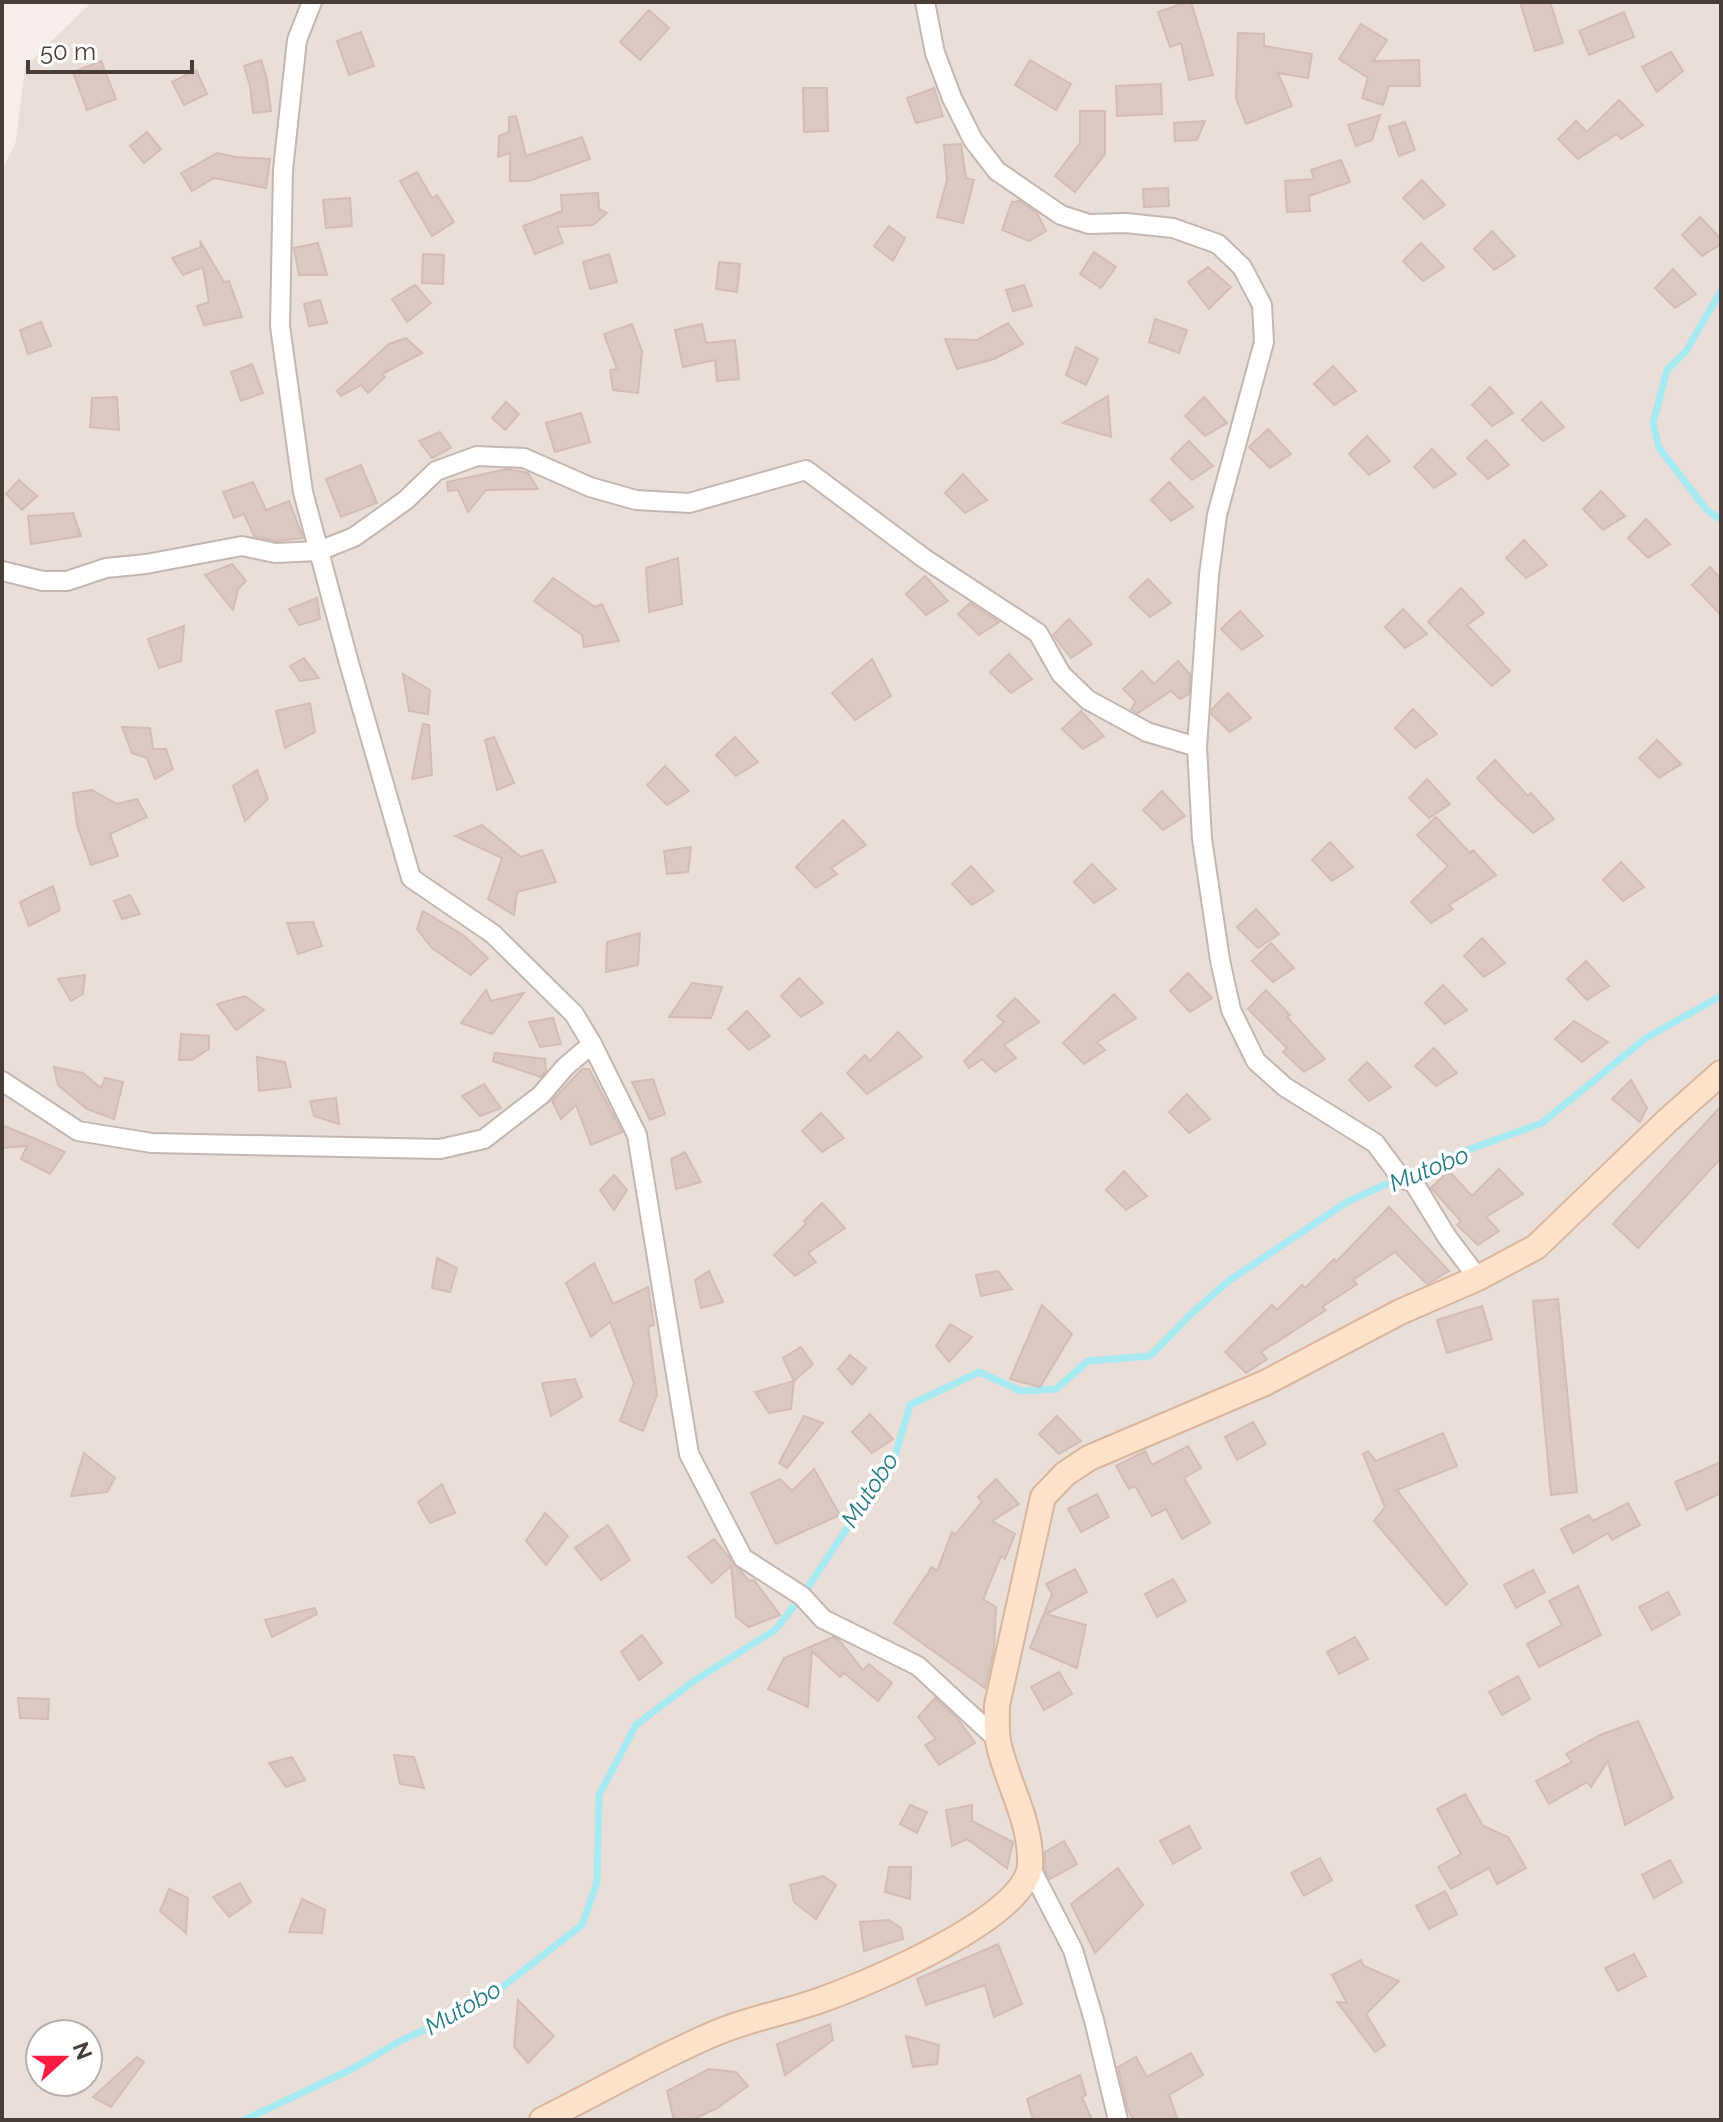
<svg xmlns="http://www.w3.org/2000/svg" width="1723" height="2122" font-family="Raleway,sans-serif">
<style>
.residential{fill:#e9dfd8;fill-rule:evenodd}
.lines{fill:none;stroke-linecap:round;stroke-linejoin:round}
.stream{stroke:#a7eaf1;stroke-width:7}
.building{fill:#dac9c2;stroke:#d2bcb3;stroke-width:2}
.minor-casing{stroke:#c4b6b0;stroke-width:22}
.secondary-casing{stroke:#d8b59c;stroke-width:28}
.minor{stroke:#fff;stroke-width:18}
.secondary{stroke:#ffe2cb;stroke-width:24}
.labels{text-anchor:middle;stroke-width:7;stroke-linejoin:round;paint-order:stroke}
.water-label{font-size:24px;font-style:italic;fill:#267b85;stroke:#fff}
</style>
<rect width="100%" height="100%" fill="#f5eeea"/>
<path class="residential" d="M92,2H1721V2120H2V171L16,141L25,67ZM40,2034H88V2082H40Z"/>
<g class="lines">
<g class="stream">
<path d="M1721,291L1686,351L1667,370L1653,423L1659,448L1706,509L1721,520"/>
<path d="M244,2120L350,2070L402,2040L479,2005L582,1925L597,1882L599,1795L636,1725L694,1681L775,1630L802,1596L895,1456L910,1405L979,1372L1021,1391L1056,1389L1088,1361L1150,1356L1192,1313L1230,1280L1347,1202L1435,1162L1542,1123L1646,1038L1721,996"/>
</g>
</g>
<g class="building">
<path d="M1187,2H1191L1213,75L1189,80L1181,43L1170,47L1158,12Z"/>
<path d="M1520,2H1550L1563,43L1535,51Z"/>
<path d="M649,10L669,28L640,60L620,42Z"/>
<path d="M1624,12L1634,37L1589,55L1579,31Z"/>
<path d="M1361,24L1387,40L1373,61L1419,60L1420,86H1389L1383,105L1362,98L1368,78L1339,59Z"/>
<path d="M361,32L374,66L349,75L337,41Z"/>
<path d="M1238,33L1264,34V46L1312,54L1308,78L1278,73L1292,106L1246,124L1236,98Z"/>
<path d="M1671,52L1683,71L1657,92L1642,67Z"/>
<path d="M261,60L267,79L271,111L253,113L250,86L244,66Z"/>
<path d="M1030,60L1071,84L1056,110L1015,85Z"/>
<path d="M101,61L116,99L87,110L73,72Z"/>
<path d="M196,70L207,94L184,105L172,82Z"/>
<path d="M1161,84L1162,114L1117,116L1116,86Z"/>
<path d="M803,88H827L828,131L804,132Z"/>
<path d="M934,88L943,116L916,123L907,98Z"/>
<path d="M1619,100L1643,125L1621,139L1617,134L1578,159L1558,139L1576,121L1587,132Z"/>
<path d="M1080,111H1105V154L1075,192L1055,176L1080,143Z"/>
<path d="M1380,115L1372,140L1356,146L1348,125Z"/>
<path d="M516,116L526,156L582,137L590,159L529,181H510V153L498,157L499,136L509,132V117Z"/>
<path d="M1205,121L1197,140L1175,141L1174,123Z"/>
<path d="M1405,122L1415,150L1399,156L1389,127Z"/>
<path d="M147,132L161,149L144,163L130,146Z"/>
<path d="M961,144L966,178L974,180L963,223L937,217L947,180L944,145Z"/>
<path d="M217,153L236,157L270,159L266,188L214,178L192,191L181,173Z"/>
<path d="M1341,160L1350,182L1309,196L1310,211L1287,212L1285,181L1314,179L1311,170Z"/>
<path d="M417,172L432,198L437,195L454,222L432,236L400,181Z"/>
<path d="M1422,180L1445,205L1424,219L1403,198Z"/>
<path d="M1168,188L1169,206L1144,207L1143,189Z"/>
<path d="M598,193L599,209L607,213L593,225L557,227L563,243L535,254L523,226L562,211L561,195Z"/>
<path d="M350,198L352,226L326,228L323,200Z"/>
<path d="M1020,201L1037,213L1046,231L1029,241L1002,230L1012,202Z"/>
<path d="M1700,217L1721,239V244L1702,256L1682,235Z"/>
<path d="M889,226L905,238L893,261L874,246Z"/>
<path d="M1492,231L1515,256L1494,270L1474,249Z"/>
<path d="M200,241L224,282L229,281L242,317L204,325L197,306L209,302L203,267L183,275L172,258L201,247Z"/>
<path d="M318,243L327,275H299L294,248Z"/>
<path d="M1421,243L1444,267L1423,281L1403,261Z"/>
<path d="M1094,252L1116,267L1101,288L1080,274Z"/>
<path d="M423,254L444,255L443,284L422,283Z"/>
<path d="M609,254L617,282L590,289L583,262Z"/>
<path d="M719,262L740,264L737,292L716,289Z"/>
<path d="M1208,267L1231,287L1209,309L1188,282Z"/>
<path d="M1673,269L1696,294L1675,308L1655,288Z"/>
<path d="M415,285L431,303L407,322L392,299Z"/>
<path d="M1024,285L1032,306L1013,311L1006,290Z"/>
<path d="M320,300L327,323L309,326L304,304Z"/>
<path d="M1155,319L1187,330L1179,353L1149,342Z"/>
<path d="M41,322L51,346L28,354L20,330Z"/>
<path d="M1008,323L1023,344L994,359L957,369L945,339L977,340Z"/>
<path d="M632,324L642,352L638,393L613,390L610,370L617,369L604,334Z"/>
<path d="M702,324L706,343L735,340L739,379L717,381L715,360L683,367L675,330Z"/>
<path d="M406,338L422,353L382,374L385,377L368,393L361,385L341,396L337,391L389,344Z"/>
<path d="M1076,347L1098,359L1086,385L1066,375Z"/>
<path d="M252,364L263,393L241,401L231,372Z"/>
<path d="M1333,366L1356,391L1334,405L1314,384Z"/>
<path d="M1490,387L1513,413L1492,426L1472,405Z"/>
<path d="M1108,396L1111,437L1063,423Z"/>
<path d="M117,397L119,430L90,427L92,398Z"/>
<path d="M1204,397L1227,423L1205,436L1185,416Z"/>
<path d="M506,402L519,414L505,430L492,418Z"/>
<path d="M1541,402L1564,427L1543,441L1522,420Z"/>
<path d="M581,413L590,442L555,452L546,423Z"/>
<path d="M1268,429L1291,454L1270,468L1249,447Z"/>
<path d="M440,432L451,448L432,458L419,441Z"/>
<path d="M1367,436L1390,461L1369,475L1349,454Z"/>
<path d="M1486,440L1509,465L1488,479L1467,458Z"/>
<path d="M1189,441L1213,466L1192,480L1171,459Z"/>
<path d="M1432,449L1456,474L1434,488L1414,467Z"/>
<path d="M361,465L377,503L341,517L326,479Z"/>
<path d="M507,469L528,473L538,489L486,490L468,512L458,490L448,491L447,482Z"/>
<path d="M963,474L987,500L965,513L945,493Z"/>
<path d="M19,480L37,496L22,510L6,494Z"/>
<path d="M253,482L266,510L289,501L303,538L276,541L254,536L244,514L234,518L223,492Z"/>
<path d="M1169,482L1193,507L1171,521L1151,500Z"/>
<path d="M1601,491L1625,516L1603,530L1583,509Z"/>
<path d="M73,513L81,536L31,544L28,516Z"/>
<path d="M1646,519L1670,544L1648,558L1628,538Z"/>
<path d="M1524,540L1547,565L1526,578L1506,558Z"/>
<path d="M678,558L682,604L649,612L646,568Z"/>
<path d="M232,564L246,581L238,589L233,610L205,575Z"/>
<path d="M1710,567L1721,579V615L1692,585Z"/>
<path d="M925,576L948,601L926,615L906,594Z"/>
<path d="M553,578L595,607L602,604L619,641L584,647L582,635L534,601Z"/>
<path d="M1148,579L1171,603L1150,617L1129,597Z"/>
<path d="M1461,588L1484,613L1467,625L1510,671L1492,686L1428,622Z"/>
<path d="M317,598L320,619L299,625L289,609Z"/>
<path d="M970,603L999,622L979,635L958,614Z"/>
<path d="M1403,609L1427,634L1405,648L1385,627Z"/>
<path d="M1240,611L1263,636L1242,650L1221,629Z"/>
<path d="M1069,619L1092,644L1071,658L1053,635Z"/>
<path d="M184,626L181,661L159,668L148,639Z"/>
<path d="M1009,654L1032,679L1011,693L990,672Z"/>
<path d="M304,658L319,678L300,681L290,666Z"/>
<path d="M872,659L891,696L855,720L832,693Z"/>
<path d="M1178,661L1190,674L1189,694L1180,699L1171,691L1138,713L1131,709L1136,702L1123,689L1142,671L1154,684Z"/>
<path d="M403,674L430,690L428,714L409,711Z"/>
<path d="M1228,693L1251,718L1230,732L1211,714L1212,709Z"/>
<path d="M310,703L315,732L285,748L276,711Z"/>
<path d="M1413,709L1437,734L1415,748L1395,728Z"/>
<path d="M1081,711L1104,736L1083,749L1062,729Z"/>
<path d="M423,724L429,725L432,775L412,779Z"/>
<path d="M122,727L150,728L153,749H166L173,769L155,779L147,758L132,753Z"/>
<path d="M494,737L514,783L497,790L485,740Z"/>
<path d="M735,737L758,762L736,776L716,755Z"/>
<path d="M1657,740L1681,764L1659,778L1639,758Z"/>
<path d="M1495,760L1528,796L1531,793L1554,819L1533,833L1497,799L1477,778Z"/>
<path d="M665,766L689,791L667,805L647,785Z"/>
<path d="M257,770L268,799L245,821L233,786Z"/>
<path d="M1427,779L1450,804L1429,818L1409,798Z"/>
<path d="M92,790L117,804L137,799L147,817L110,834L118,856L91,865L77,825L73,793Z"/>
<path d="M1162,791L1185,816L1163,830L1143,810Z"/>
<path d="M1436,817L1470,853L1473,850L1496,875L1449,905L1453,909L1431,923L1411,902L1448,866L1417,835Z"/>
<path d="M843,820L866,845L831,868L837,874L816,888L796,867Z"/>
<path d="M482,825L521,857L542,850L556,882L517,892L514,915L488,899L502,858L455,836Z"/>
<path d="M1330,842L1353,867L1332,881L1312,860Z"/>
<path d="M691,847L688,872L667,874L664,851Z"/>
<path d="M1621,862L1644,887L1623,901L1603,880Z"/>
<path d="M1092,864L1116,889L1094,903L1074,882Z"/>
<path d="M971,866L994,891L972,905L952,884Z"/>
<path d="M53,886L60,910L29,926L20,902Z"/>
<path d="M130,895L140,914L122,919L114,901Z"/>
<path d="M1256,909L1279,934L1258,948L1237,927Z"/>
<path d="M423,911L463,935L488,958L471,975L432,948L417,929Z"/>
<path d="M313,922L322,946L298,954L287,923Z"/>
<path d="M640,933L638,965L606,972L607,942Z"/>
<path d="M1482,938L1505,963L1484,977L1464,956Z"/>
<path d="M1271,943L1294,968L1273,982L1252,961Z"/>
<path d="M1586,961L1609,986L1587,1000L1567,979Z"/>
<path d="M1188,973L1212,998L1190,1012L1170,991Z"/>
<path d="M85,975L83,994L71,1001L58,979Z"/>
<path d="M799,978L823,1003L801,1017L781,996Z"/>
<path d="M692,983L722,987L711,1018L669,1017Z"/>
<path d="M1443,985L1467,1010L1445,1024L1425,1003Z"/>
<path d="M486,990L491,1001L524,993L492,1034L461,1023Z"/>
<path d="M1266,990L1290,1015L1287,1017L1325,1059L1304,1072L1283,1052L1287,1048L1248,1009Z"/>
<path d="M1114,994L1136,1018L1097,1042L1105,1050L1084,1064L1063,1043Z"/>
<path d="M245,996L264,1010L236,1030L217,1004Z"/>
<path d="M1015,998L1039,1022L1004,1045L1016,1058L995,1072L982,1059L969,1068L964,1061L1004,1022L997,1016Z"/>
<path d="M747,1011L770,1036L749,1050L728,1029Z"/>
<path d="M553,1018L561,1044L540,1047L529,1022Z"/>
<path d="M1574,1021L1608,1042L1582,1062L1555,1039Z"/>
<path d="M898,1032L922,1057L867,1094L847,1073L865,1055L870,1061Z"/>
<path d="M181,1034L209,1036V1049L192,1060H179Z"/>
<path d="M1434,1048L1457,1073L1436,1086L1415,1066Z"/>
<path d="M495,1053L545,1059L546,1071L541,1077L493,1061Z"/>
<path d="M257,1057L285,1062L291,1087L259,1091Z"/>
<path d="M1367,1062L1391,1087L1369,1101L1349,1080Z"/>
<path d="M54,1067L83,1073L101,1088L105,1078L123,1082L114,1119L87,1109L58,1085Z"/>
<path d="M582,1069H589L622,1132L591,1145L576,1105L561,1119L552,1101Z"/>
<path d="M653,1079L665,1114L650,1120L632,1082Z"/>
<path d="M1631,1080L1647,1108L1640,1122L1612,1099Z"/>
<path d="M484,1084L501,1108L480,1116L462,1096Z"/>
<path d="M1187,1094L1210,1119L1189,1133L1169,1112Z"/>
<path d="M336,1098L339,1124L314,1116L310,1101Z"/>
<path d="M1721,1106V1158L1638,1248L1613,1224Z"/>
<path d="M821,1113L844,1138L822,1152L802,1131Z"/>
<path d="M2,1125L31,1137L65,1152L50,1174L21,1159L27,1146L2,1148Z"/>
<path d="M685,1152L701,1182L676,1189L671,1159Z"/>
<path d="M1499,1169L1523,1194L1486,1217L1499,1231L1478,1245L1457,1225L1461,1221L1431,1188L1449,1171L1472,1196Z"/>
<path d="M1124,1171L1147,1196L1126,1210L1106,1190Z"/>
<path d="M614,1175L627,1190L614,1210L600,1190Z"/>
<path d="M822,1203L845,1228L808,1253L816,1262L795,1276L774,1255L806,1224L804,1221Z"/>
<path d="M1389,1207L1449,1271L1427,1284L1395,1252L1353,1280L1357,1284L1322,1307L1326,1310L1261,1352L1267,1359L1246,1373L1225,1352L1272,1305L1277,1310L1302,1285L1305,1288L1334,1259L1336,1262Z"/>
<path d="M437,1258L457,1268L450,1292L432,1288Z"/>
<path d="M594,1263L613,1304L648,1287L654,1325L648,1327L657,1395L643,1431L620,1421L634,1383L610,1322L591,1337L566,1283Z"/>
<path d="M709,1271L723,1302L701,1308L695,1280Z"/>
<path d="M998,1271L1012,1289L981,1296L976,1275Z"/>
<path d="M1558,1299L1577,1492L1551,1495L1533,1301Z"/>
<path d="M1042,1305L1072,1334L1040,1387L1010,1379Z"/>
<path d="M1482,1306L1492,1339L1447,1353L1437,1320Z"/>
<path d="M950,1324L972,1337L949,1362L936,1346Z"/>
<path d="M801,1347L813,1364L794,1381L783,1358Z"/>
<path d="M850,1355L866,1368L852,1385L838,1369Z"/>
<path d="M575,1379L582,1397L551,1416L542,1383Z"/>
<path d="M794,1381L791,1409L769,1413L755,1392Z"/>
<path d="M870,1414L893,1439L872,1453L852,1432Z"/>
<path d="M804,1416L823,1423L787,1468L779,1463Z"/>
<path d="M1057,1416L1081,1441L1059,1454L1039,1434Z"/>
<path d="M1253,1422L1266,1444L1237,1460L1225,1437Z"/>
<path d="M1443,1433L1457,1466L1397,1490L1467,1584L1446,1605L1374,1521L1385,1507L1363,1454L1368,1451L1376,1461Z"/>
<path d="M1188,1446L1201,1468L1184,1478L1210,1523L1182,1539L1166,1509L1152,1516L1135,1486L1129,1489L1116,1466L1145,1451L1152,1465Z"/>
<path d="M84,1453L115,1478L107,1492L71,1496Z"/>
<path d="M1721,1462V1493L1687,1510L1675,1482Z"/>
<path d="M814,1469L840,1515L776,1544L751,1493L780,1479L792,1491Z"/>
<path d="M996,1479L1019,1504L992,1521L1015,1534L1005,1559L1001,1556L983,1599L996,1607L994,1649L985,1688L894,1623L932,1567L937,1571L952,1532L955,1535L982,1502L978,1497Z"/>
<path d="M442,1484L455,1513L430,1523L418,1502Z"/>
<path d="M1097,1494L1109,1517L1081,1532L1068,1509Z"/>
<path d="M1628,1503L1640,1525L1612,1540L1608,1533L1573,1553L1561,1529L1589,1515L1593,1521Z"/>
<path d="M545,1513L568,1536L546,1565L526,1541Z"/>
<path d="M608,1525L630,1560L601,1580L575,1548Z"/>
<path d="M714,1539L749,1581L754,1580L780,1615L749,1627L736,1617L731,1566L712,1583L688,1557Z"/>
<path d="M1075,1569L1087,1592L1046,1614L1086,1625L1077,1668L1030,1648L1052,1594L1046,1584Z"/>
<path d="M1533,1570L1545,1592L1516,1608L1504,1585Z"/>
<path d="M1173,1579L1186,1601L1157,1617L1145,1594Z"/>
<path d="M1578,1586L1601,1635L1539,1667L1527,1644L1562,1625L1549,1601Z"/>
<path d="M1668,1592L1680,1614L1652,1630L1639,1607Z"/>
<path d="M315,1608L317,1614L272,1637L265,1620Z"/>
<path d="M642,1635L662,1663L639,1680L621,1652Z"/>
<path d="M833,1637L839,1640L863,1670L869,1664L892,1683L878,1701L844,1673L840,1677L812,1651L808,1707L768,1689L784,1658Z"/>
<path d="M1355,1637L1368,1659L1339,1674L1327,1652Z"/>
<path d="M1059,1672L1072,1694L1044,1710L1031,1687Z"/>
<path d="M1518,1676L1530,1699L1502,1715L1489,1692Z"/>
<path d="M18,1698L49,1699L48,1719L20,1718Z"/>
<path d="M935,1698L957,1718L975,1743L939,1765L925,1745L936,1739L918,1717Z"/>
<path d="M1638,1721L1673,1798L1625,1825L1608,1761L1591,1787L1587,1782L1549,1804L1536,1781L1572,1762L1566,1754L1600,1735Z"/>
<path d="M394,1755L414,1757L424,1788L400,1784Z"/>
<path d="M292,1757L305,1780L286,1787L269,1763Z"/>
<path d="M1465,1794L1483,1826L1508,1837L1526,1868L1497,1884L1489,1868L1451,1889L1438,1867L1461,1854L1437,1809Z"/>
<path d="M910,1805L927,1812L917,1833L900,1824Z"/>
<path d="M972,1805V1821L1013,1842L1007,1868L967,1839L952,1846L946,1810Z"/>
<path d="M1189,1826L1201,1848L1173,1864L1160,1841Z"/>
<path d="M1064,1841L1077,1864L1050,1879L1044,1869L1045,1852Z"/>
<path d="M1320,1858L1332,1880L1304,1896L1291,1873Z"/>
<path d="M1670,1860L1682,1882L1654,1898L1642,1875Z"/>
<path d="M889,1867H911L910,1899L885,1892Z"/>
<path d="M1118,1868L1143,1905L1095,1953L1071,1904Z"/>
<path d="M823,1876L836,1885L816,1919L794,1902L790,1885Z"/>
<path d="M240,1883L251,1902L229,1917L213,1897Z"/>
<path d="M169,1889L188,1898L186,1933L160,1911Z"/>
<path d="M1445,1891L1457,1914L1429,1929L1416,1906Z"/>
<path d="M302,1899L325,1910L322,1933L289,1932Z"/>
<path d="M889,1920L901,1928L903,1939L864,1951L860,1922Z"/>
<path d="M998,1944L1022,2004L994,2017L985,1985L926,2005L917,1979Z"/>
<path d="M1634,1954L1646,1976L1618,1991L1605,1968Z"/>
<path d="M1361,1960L1364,1966L1399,1981L1366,2014L1385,2045L1375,2052L1337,2002L1347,2003L1332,1975Z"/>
<path d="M518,2000L554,2036L528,2063L514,2047Z"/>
<path d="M830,2024L833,2040L785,2075L777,2044Z"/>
<path d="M906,2036L939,2045L937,2064L913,2067Z"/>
<path d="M1191,2053L1203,2075L1169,2095L1178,2120H1134L1128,2110L1118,2067L1136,2057L1147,2077Z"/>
<path d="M137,2057L144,2062L111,2107L93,2097Z"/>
<path d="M709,2069L736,2072L748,2086L716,2109L691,2120H674L667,2091Z"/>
<path d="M1080,2075L1086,2095L1082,2097L1092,2120H1033L1027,2099Z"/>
</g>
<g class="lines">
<g class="minor-casing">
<g id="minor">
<path d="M312,2L297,40L283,170L280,326L303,492L349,663L411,878L493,934L574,1014L592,1044L637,1135L689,1454L743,1558L802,1596L823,1619L918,1666L998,1740"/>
<path d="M925,2L935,53L952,98L973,140L997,171L1061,215L1089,224L1126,223L1173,228L1218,244L1242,267L1262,305L1264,342L1217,515L1209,575L1197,747L1202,839L1220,960L1231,1010L1256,1061L1285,1087L1375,1143L1401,1178L1414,1183L1447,1237L1478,1278"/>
<path d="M2,571L43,581H67L106,568L146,564L242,546L275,553L319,551L354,537L406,500L436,471L477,456L524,458L590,487L636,500L689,503L806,470L925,559L1038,633L1061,674L1088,700L1147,732L1197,747"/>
<path d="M2,1081L78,1131L152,1143L440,1149L484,1139L541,1095L565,1067L592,1044"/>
<path d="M1030,1867L1073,1950L1094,2020L1118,2120"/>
</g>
</g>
<g class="secondary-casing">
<path id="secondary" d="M542,2120C599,2092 653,2060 711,2035C746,2019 785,2013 821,2000C866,1984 1027,1918 1030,1865C1032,1821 1006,1782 998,1741C996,1730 997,1716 997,1705L1043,1497L1065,1474L1089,1458L1265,1383L1400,1312L1478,1278L1536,1247L1668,1120L1721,1073"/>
</g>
<use href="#minor" class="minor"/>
<use href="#secondary" class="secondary"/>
</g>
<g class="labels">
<g class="water-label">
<text transform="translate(1429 1169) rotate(-22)" y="8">Mutobo</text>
<text transform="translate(870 1490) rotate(-57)" y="8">Mutobo</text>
<text transform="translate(463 2008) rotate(-30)" y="8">Mutobo</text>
</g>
</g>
<rect width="1723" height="2122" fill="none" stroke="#493d38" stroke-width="8"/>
<g transform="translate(64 2058) rotate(69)"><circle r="38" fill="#ffffff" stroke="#b6b1af" stroke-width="2"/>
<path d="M0-6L14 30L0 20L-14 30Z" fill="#fb1c41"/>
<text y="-12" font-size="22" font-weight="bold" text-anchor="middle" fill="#493d38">N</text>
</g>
<path d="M28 60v12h164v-12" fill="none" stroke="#493d38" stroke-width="4"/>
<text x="40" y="60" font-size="24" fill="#493d38" stroke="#ffffff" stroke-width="6" paint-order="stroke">50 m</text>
</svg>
